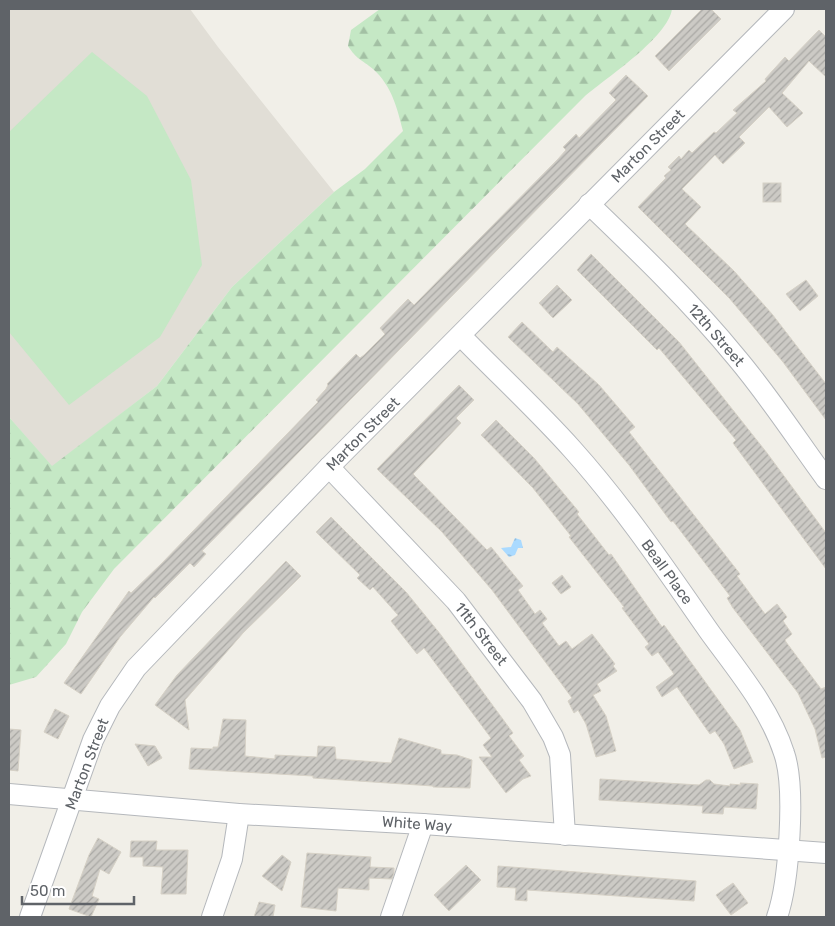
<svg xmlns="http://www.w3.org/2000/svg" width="835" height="926" font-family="Rubik,sans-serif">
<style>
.education{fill:#e1ded6}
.forest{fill:url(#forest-firs)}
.pitch{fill:#c5e8c5}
.water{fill:url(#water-ripples)}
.building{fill:url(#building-hatch);stroke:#d6d1c6}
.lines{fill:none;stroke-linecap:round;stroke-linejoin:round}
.minor-casing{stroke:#b5b8bc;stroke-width:22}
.minor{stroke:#fff;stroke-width:20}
.labels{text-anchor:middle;stroke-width:4;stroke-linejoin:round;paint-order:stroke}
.street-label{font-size:15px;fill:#5f6368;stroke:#fff}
</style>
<defs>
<pattern id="forest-firs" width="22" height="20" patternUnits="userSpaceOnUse" patternTransform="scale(1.25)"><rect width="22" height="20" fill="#c5e8c5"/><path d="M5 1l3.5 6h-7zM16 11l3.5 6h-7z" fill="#a3c0a4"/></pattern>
<pattern id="water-ripples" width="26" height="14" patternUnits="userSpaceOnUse" patternTransform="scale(1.25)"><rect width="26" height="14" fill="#aadaff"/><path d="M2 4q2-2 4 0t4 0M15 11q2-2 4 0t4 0" fill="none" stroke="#8eb4d2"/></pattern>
<pattern id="building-hatch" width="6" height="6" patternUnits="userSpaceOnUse" patternTransform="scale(1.25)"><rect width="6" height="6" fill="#cccac5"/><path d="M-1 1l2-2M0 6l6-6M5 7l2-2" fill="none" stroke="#a9a8a4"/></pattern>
</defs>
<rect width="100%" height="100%" fill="#f1efe8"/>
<path class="education" d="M9,9H190L218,47L334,192L232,287L157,386L52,467L9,417Z"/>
<path class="forest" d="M380,9H672C668,37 608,77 585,96L114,569L82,612L66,644L36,677L9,685V417L52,466L157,386L232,287L334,192L365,169L403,131C397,108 392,86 373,69C361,59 357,60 348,46L351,30Z"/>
<path class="pitch" d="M92,52L147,96L191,180L202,265L160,337L69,405L9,332V132Z"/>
<path class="water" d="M515,538L521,540L523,548H518L515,555L509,557L501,548L511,547Z"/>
<g class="building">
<path d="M702,9H711L721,19L669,71L655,56Z"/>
<path d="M819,30L826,37V77L809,61L782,93L803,113L787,127L769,107L739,137L745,143L723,164L715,155L682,189L701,207L685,224L734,271L772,314L826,384V420L783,362L730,299L638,207L666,178L664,176L671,170L668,167L679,156L681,159L689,150L692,153L714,132L716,133L737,113L733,110L766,81L765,79L785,57L789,61Z"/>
<path d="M626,75L648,96L202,551L206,554L194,567L190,563L155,598L154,597L120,637L81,694L64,683L129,591L131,593L161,564L318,402L316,400L326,389L328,385L327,384L356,354L360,358L364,355L385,334L380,328L408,299L414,305L558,159L566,150L563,147L576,134L579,138L616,100L609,93Z"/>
<rect x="763" y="183" width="18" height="19"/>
<path d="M591,254L679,342L767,453L826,533V569L733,443L736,440L659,348L657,350L577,270Z"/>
<path d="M806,280L818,296L800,311L786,294Z"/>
<path d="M557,285L572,300L553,318L539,303Z"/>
<path d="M522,322L553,352L557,347L599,385L635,427L629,432L740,574L737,576L765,614L777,604L787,617L783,621L792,634L785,640L786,642L821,689L826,687V757L822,758L815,729L798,693L733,608L727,598L730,596L673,521L671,522L629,465L578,404L508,337Z"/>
<path d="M459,385L474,400L456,418L461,423L413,474L487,550L491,547L523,586L518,590L535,614L540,610L547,619L542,623L559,646L566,641L572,649L592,634L615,664L613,666L617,671L597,684L601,691L593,695L606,716L616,751L596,757L586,724L578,710L574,713L568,701L572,698L492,590L442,532L377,469Z"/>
<path d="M496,420L534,458L579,512L577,514L609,555L611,554L662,627L664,625L740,730L753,762L734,769L724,744L715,731L710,734L677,687L662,697L656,687L674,674L658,652L652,656L645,647L649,644L622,608L624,607L569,537L571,536L533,488L481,435Z"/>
<path d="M331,517L406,592L441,635L513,733L509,736L524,756L519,760L531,776L523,779L506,793L479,757H492L483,745L491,738L424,648L417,654L391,621L398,615L373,587L370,590L357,578L360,575L316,532Z"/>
<path d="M286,561L301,576L243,633L185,700L189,730L155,705L177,675Z"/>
<path d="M562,575L571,587L561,594L552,583Z"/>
<path d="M55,709L69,716L58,739L44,732Z"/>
<path d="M223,719L246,720L245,756L275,759V755L317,757L318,746L335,747L336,759L391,763L399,738L441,750V754L457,755L472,760L470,788L433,787V786L313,778V776L189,769L191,748L213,749V747H218Z"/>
<path d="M9,729L21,730L18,771L9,770Z"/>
<path d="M135,744L155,746L162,758L148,766Z"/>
<path d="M600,779L699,785L706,780H710L714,784L730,786V784L741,785L740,783L758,784L756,809L724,807L723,814L702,813L703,806L599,800Z"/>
<path d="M98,838L121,852L109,874L100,869L92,896L99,899L91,917L69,909L89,855Z"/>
<path d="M131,841H157L156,850H188L186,894H161L163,867L143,866V857H130Z"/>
<path d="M307,853L371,857L370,867L394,868V873L392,879L369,878V890L338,888L336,911L301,907Z"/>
<path d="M282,855L291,862L282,891L262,876Z"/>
<path d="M466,865L481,880L449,911L434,895Z"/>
<path d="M498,866L696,881L694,901L527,890V901L515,900L516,888L497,887Z"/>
<path d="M733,883L748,903L731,915L716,895Z"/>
<path d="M259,902L275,905L273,917H254Z"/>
</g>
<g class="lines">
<g class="minor-casing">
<g id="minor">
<path d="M589,204C640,253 691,302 736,357C769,396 796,438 826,479"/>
<path d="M461,336C498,374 537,410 572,449C624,507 667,571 711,634C738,671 770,709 784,753C796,787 789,883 777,917"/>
<path d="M329,467L456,601L532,701L553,737L560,755L565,835"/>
<path d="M9,794L239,814L423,824L826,853"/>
<path d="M30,917L93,740L110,706L136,668L329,467L784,9"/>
<path d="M212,917L232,859L239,814"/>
<path d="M391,917L423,824"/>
</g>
</g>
<use href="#minor" class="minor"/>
</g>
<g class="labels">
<g class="street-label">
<text transform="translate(648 146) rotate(-45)" y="5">Marton Street</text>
<text transform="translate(716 335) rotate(49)" y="5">12th Street</text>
<text transform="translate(363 434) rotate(-45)" y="5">Marton Street</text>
<text transform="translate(667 572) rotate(54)" y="5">Beall Place</text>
<text transform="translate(481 634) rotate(52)" y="5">11th Street</text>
<text transform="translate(87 764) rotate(-69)" y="5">Marton Street</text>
<text transform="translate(417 824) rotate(4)" y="5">White Way</text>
</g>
</g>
<rect width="835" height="926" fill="none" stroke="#5f6368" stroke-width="20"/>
<path d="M22 896v8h112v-8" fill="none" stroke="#5f6368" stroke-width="2.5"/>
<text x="30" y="896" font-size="15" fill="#5f6368" stroke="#ffffff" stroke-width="4" paint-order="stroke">50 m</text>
</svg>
